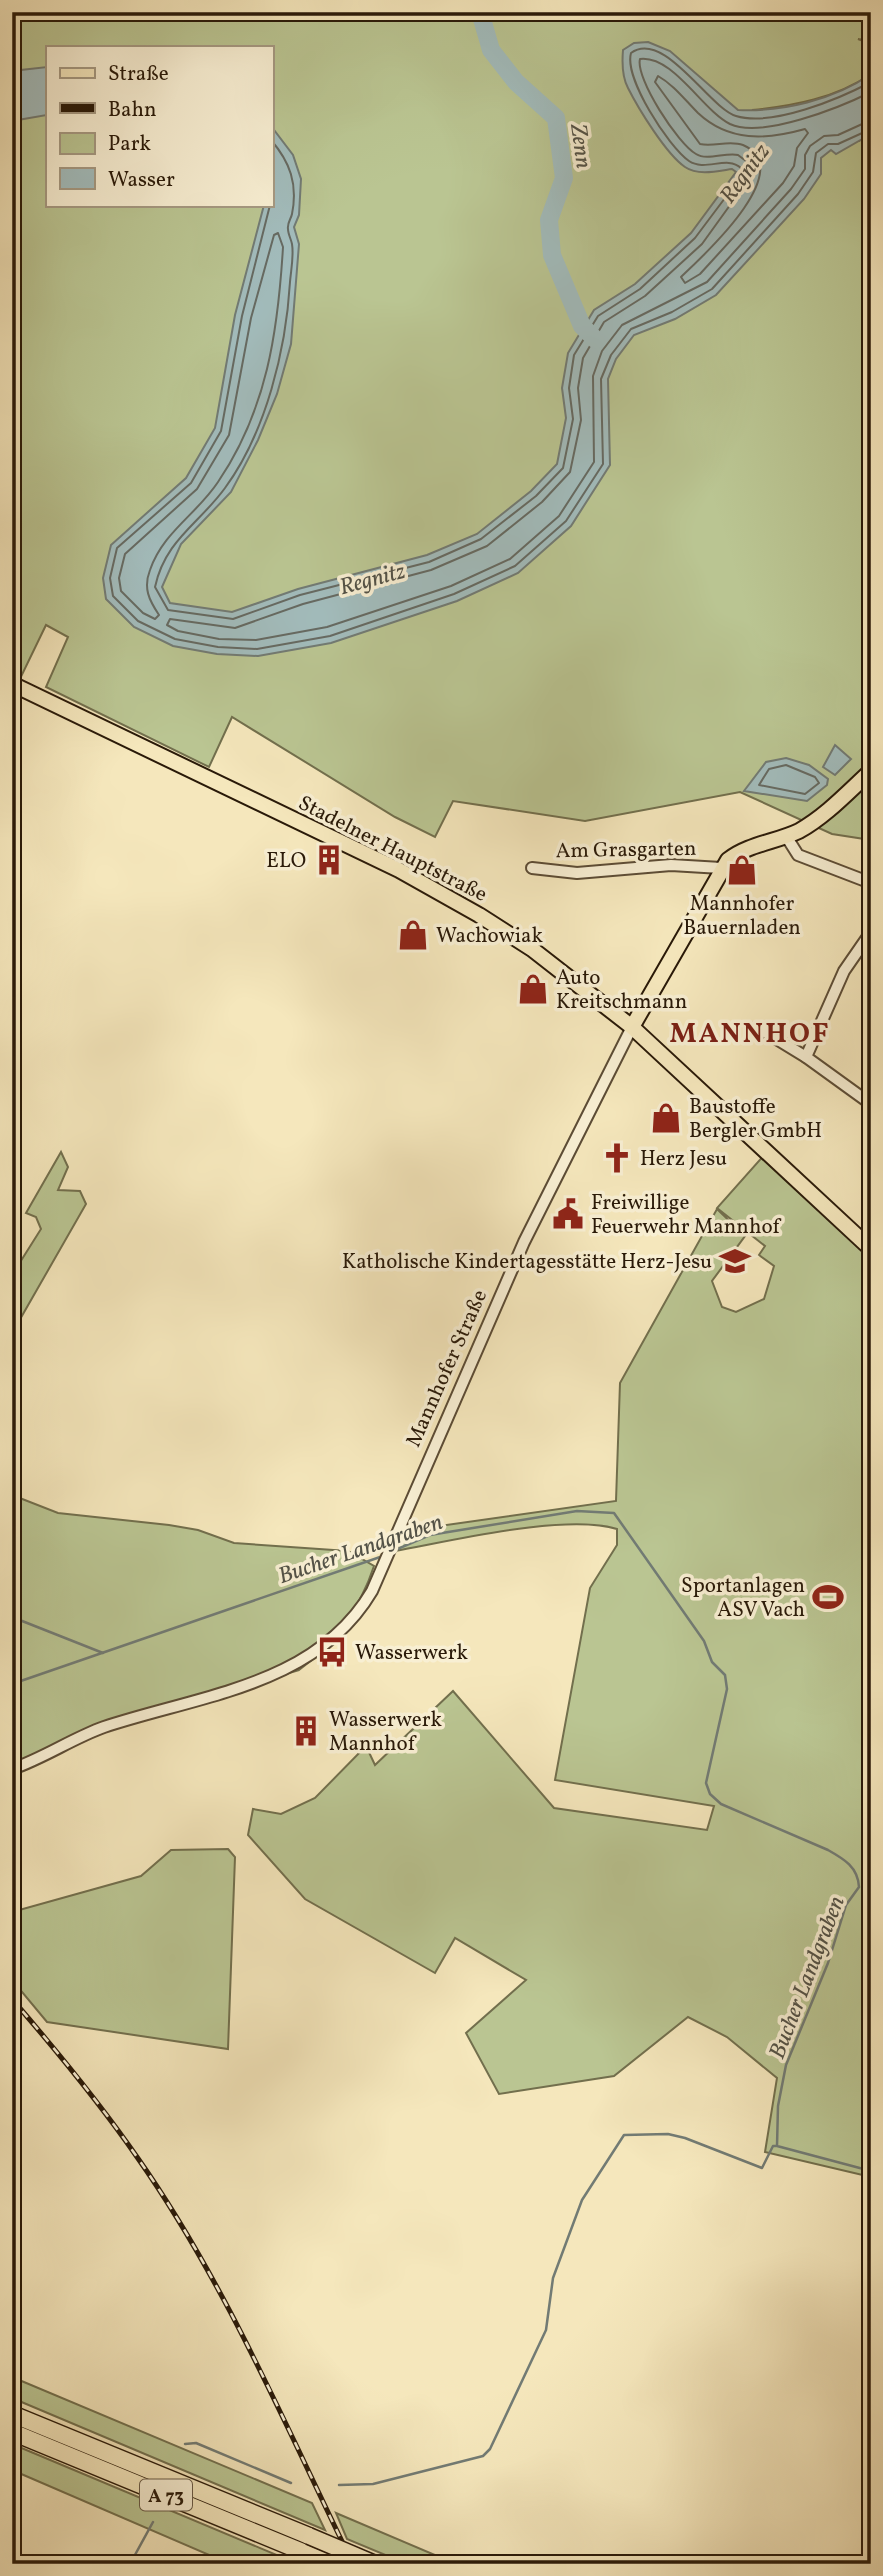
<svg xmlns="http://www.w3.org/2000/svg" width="883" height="2576" font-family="Vollkorn,serif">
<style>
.green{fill:#bac592;stroke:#726f4d;stroke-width:2;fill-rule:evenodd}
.water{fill:#a2bcbc;stroke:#727b74;stroke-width:2}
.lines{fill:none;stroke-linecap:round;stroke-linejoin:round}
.shore{stroke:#666a62;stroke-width:2}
.stream{stroke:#727b74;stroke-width:2.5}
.river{stroke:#a2bcbc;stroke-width:18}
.minor-casing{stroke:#5c4c35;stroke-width:14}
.major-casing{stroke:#291908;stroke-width:18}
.highway-casing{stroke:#291908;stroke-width:19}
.minor{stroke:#f8efd3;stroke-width:10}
.major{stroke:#f5e7bc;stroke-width:14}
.highway{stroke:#f5e7bc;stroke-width:16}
.rail-casing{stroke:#291908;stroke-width:5}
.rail{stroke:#f8efd3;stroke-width:2.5;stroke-dasharray:8;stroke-linecap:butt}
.highway-bridge-casing{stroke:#291908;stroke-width:19;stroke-linecap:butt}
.highway-bridge{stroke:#f5e7bc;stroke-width:16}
.labels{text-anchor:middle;stroke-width:7;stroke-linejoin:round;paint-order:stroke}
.shield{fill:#f8efd3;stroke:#675945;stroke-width:2}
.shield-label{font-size:19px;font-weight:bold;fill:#291908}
.street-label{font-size:21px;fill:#291908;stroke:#f8efd3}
.poi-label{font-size:21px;fill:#291908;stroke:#f8efd3;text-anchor:start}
.water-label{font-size:23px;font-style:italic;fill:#535247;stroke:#f8efd3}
.district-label{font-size:28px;font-weight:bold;letter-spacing:2px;fill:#7a1f14;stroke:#f8efd3}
</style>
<rect width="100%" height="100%" fill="#f5e7bc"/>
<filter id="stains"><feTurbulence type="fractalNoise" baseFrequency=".00286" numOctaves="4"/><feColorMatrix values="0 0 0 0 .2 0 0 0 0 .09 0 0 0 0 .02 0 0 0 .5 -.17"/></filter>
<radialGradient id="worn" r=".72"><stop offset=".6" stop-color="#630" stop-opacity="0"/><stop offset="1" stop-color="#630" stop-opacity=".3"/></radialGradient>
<g class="green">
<path d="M12,12H871V41L858,39L871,44V74C836,98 793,106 752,110L859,141L871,134V840L832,834L740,792L585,821L453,801L435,837L395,817L232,717L209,767L46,687L68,637L46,625L18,683L12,680ZM47,47H271V205H47Z"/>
<path d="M61,1152L68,1167L58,1190L80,1191L86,1204L15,1328L12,1275L41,1229L36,1217L26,1213Z"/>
<path d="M767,1152L871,1249V2177L765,2152L777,2078L727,2037L688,2017L614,2076L499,2094L466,2033L526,1980L455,1938L435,1973L305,1899L248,1835L253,1809L281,1814L315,1798L366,1746L375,1765L453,1691L554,1808L707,1830L714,1806L555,1780L590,1588L617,1545V1529C566,1513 451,1541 395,1551L404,1531L616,1501L620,1383L717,1209L745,1236L712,1281L722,1307L736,1312L764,1299L774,1266L759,1255L765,1246L717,1208Z"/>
<path d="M12,1495L58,1513L169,1525L198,1530L234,1543L348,1551L374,1566C361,1606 334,1645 299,1670L113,1726L12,1769Z"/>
<path d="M228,1849L235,1857L228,2049L47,2022L12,1980V1912L141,1876L171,1850Z"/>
<path d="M12,2377L312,2503L325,2530L12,2398Z"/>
<path d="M12,2444L298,2564H230L12,2470Z"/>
<path d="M336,2513L456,2564H407L347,2539Z"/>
</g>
<g class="water">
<path d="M648,42L670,51L738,110C782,112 834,100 871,74V134L836,154L831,150L821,158V174L804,199L716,295L675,319L634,335L616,359L608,379L610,465L571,526L518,573L457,601L331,643L258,656L217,654L173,646L134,627L106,599L103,578L111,545L186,478L215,428L235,315L264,205H271V126L293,155L301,179L299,215L294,227L299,244L291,344L277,394L258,440L231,492L181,544L162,587L170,603L232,612L298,589L427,555L477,534L531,491L557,464L566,418L562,388L568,353L594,310L635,284L691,233L736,172L732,169C718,171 698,176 685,167C666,154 638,108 628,88C622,77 622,62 623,50L634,43Z"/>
<path d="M47,67V115L12,121V71Z"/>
<path d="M835,745L851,759L835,775L823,767Z"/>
<path d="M786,758L809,765L828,779L827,785L807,801L744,791L766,762Z"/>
</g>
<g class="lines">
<g class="shore">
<path d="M658,76C674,85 685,100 698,113C729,142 766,140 805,129L808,133L797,148L794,166L783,183L700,274L685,283L681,277C703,256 799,169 743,145C729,140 714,147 700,144L655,82Z"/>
<path d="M871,92C841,107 762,139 730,124C702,110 673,55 640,59C635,78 678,144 696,154C707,161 726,152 738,155L750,164L751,176L702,244L645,296L604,322L583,358L578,388L581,420L570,472L542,502L487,546L431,570L303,604L235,628L170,619L167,625L178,631L219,639L256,640L327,627L451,586L510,559L559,516L594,462L593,376L602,351L622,325L707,282L791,189L805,169V155L810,146L824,136L838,135L871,120"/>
<path d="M271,140C290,162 298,184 292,214C291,219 287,223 288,229C288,234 291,239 292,244C294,256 291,270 290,282C286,350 266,432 225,488C199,524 165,540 155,587L168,610L233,619L300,595L429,562L481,539L536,496L563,468L573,419L569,388L574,355L598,316L640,289L695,238L743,174L741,168C727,155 705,172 689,161C668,146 624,78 631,53C664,29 709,108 736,116C772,127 839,99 871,82"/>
<path d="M270,205L242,316L221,431L191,483L117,548L110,578L113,596L138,621L175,639L218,647L257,649L330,636L454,594L515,566L566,521L603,464L601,379L611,355L631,329L672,312L712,289L798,194L813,172L816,153L828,144H838L871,129"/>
<path d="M278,233L283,247C278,331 267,410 218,482C197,514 163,532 150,570C143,588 149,600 159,615L155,619L143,613L121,591L119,578L125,554L197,489L229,435L251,318L274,235Z"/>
<path d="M786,765L815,777L819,783L805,794L759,785L769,769Z"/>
</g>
<g class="stream">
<path d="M395,1550L430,1535L577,1511L614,1513L704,1641L712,1662L725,1675L727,1689L706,1783L710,1794L721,1804L828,1850C844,1859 858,1867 859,1887L846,1905L828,1963L786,2065L778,2106L777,2146L871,2171"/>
<path d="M12,1617L103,1653"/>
<path d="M12,1684L383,1556"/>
<path d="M185,2444L196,2443L291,2483"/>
<path d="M339,2485L373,2484L483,2456L490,2449L546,2330L553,2278L582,2200L624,2135L668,2134L685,2138L762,2168L773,2146H776"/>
<path d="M130,2564L153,2522"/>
</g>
<path class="river" d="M480,12L491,50L516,82L556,118L564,178L549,220L552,255L582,326L596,340"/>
<g class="minor-casing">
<g id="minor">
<path d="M786,836L798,855L871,883"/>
<path d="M532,868L577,873L671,865L721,868"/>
<path d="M871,932L844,971L806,1057L871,1104"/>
<path d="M757,1027L806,1057"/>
<path d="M12,1769C44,1758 73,1738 104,1727C200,1695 316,1686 372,1591L524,1242L632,1027"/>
</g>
</g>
<g class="major-casing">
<g id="major">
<path d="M12,684L399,870L479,915L532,949L632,1027L871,1249"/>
<path d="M632,1027L728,860C748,844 776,842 799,831C826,816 848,792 871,771"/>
</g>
</g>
<g class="highway-casing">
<g id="highway">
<path d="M12,2414L309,2536"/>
<path d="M12,2432L332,2564"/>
</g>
</g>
<use href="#minor" class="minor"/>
<use href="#major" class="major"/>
<use href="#highway" class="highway"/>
<g class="rail-casing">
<path id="rail" d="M12,1999C56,2050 99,2102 137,2157C225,2282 286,2427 353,2564"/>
</g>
<use href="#rail" class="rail"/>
<g class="highway-bridge-casing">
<path id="highway-bridge" d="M309,2536L375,2564"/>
</g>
<use href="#highway-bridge" class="highway-bridge"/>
</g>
<defs>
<g id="building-bare" transform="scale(2.415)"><path d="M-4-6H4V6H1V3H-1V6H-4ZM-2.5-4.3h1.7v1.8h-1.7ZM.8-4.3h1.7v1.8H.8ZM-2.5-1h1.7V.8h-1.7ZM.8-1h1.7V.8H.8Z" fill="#8f2418" stroke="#f8efd3" stroke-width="2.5" paint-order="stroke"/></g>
<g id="shop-bare" transform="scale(2.415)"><path d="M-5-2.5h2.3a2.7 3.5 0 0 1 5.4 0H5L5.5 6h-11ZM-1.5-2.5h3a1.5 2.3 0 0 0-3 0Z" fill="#8f2418" stroke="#f8efd3" stroke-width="2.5" paint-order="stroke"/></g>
<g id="church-bare" transform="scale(2.415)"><path d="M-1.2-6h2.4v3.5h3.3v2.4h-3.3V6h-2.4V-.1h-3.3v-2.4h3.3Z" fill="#8f2418" stroke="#f8efd3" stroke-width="2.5" paint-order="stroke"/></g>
<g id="civic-bare" transform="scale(2.415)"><path d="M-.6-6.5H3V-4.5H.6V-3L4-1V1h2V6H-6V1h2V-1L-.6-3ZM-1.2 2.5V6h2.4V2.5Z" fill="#8f2418" stroke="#f8efd3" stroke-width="2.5" paint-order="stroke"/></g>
<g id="school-bare" transform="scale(2.415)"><path d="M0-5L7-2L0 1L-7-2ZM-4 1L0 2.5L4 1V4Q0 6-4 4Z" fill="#8f2418" stroke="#f8efd3" stroke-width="2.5" paint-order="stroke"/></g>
<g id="stadium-bare" transform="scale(2.415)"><path d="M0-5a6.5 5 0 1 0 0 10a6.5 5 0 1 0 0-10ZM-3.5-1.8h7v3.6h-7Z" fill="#8f2418" stroke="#f8efd3" stroke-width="2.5" paint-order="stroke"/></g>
<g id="bus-bare" transform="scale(2.415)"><path d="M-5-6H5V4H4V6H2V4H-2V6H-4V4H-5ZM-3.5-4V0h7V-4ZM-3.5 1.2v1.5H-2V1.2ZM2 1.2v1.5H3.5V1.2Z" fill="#8f2418" stroke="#f8efd3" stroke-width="2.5" paint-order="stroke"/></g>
</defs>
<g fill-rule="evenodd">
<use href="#building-bare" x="329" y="860"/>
<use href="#shop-bare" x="742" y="870"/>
<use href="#shop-bare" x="413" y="935"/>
<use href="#shop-bare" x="533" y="989"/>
<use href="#shop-bare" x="666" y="1118"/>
<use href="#church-bare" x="617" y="1158"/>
<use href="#civic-bare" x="568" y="1214"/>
<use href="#school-bare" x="735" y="1261"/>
<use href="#stadium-bare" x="828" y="1597"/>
<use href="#bus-bare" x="332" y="1652"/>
<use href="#building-bare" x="306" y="1731"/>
</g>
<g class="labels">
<rect class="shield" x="140" y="2479.5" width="52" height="31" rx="5"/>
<g class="shield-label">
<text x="166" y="2502">A 73</text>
</g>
<g class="street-label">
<text transform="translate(393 848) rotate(27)" y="7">Stadelner Hauptstraße</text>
<text transform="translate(626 849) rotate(-1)" y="7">Am Grasgarten</text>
<text transform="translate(446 1368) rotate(-66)" y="7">Mannhofer Straße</text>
</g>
<g class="poi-label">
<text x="306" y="867" text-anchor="end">ELO</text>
<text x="742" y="910" text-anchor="middle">Mannhofer<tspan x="742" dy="24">Bauernladen</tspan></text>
<text x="436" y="942">Wachowiak</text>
<text x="556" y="984">Auto<tspan x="556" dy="24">Kreitschmann</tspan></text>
<text x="689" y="1113">Baustoffe<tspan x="689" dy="24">Bergler GmbH</tspan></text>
<text x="640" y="1165">Herz Jesu</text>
<text x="591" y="1209">Freiwillige<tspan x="591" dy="24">Feuerwehr Mannhof</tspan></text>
<text x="712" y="1268" text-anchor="end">Katholische Kindertagesstätte Herz-Jesu</text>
<text x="805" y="1592" text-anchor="end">Sportanlagen<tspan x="805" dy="24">ASV Vach</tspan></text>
<text x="355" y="1659">Wasserwerk</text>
<text x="329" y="1726">Wasserwerk<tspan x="329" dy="24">Mannhof</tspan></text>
</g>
<g class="water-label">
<text transform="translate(582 146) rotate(82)" y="8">Zenn</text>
<text transform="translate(744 173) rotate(-54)" y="8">Regnitz</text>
<text transform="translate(372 578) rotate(-15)" y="8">Regnitz</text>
<text transform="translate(360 1548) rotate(-19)" y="8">Bucher Landgraben</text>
<text transform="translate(806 1977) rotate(-69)" y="8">Bucher Landgraben</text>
</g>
<g class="district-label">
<text x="750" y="1042">MANNHOF</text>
</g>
</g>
<rect width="883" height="2576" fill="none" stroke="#f5e7bc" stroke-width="42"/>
<rect x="14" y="14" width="855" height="2548" fill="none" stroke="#291908" stroke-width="3.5"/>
<rect x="21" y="21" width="841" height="2534" fill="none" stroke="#291908" stroke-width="2"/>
<rect x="46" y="46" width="228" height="161" fill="#f8efd3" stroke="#a59982" stroke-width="2"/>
<rect x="60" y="68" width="35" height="10" fill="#f5e7bc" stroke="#a59982" stroke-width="2"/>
<text x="108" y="80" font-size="21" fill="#291908">Straße</text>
<rect x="60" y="103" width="35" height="10" fill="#291908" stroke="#a59982" stroke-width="2"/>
<text x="108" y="116" font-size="21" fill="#291908">Bahn</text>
<rect x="60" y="133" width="35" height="21" fill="#bac592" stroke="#a59982" stroke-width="2"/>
<text x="108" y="150" font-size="21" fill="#291908">Park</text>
<rect x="60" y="168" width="35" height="21" fill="#a2bcbc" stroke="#a59982" stroke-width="2"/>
<text x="108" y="186" font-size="21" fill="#291908">Wasser</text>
<rect width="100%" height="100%" filter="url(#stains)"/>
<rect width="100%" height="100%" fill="url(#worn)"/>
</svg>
